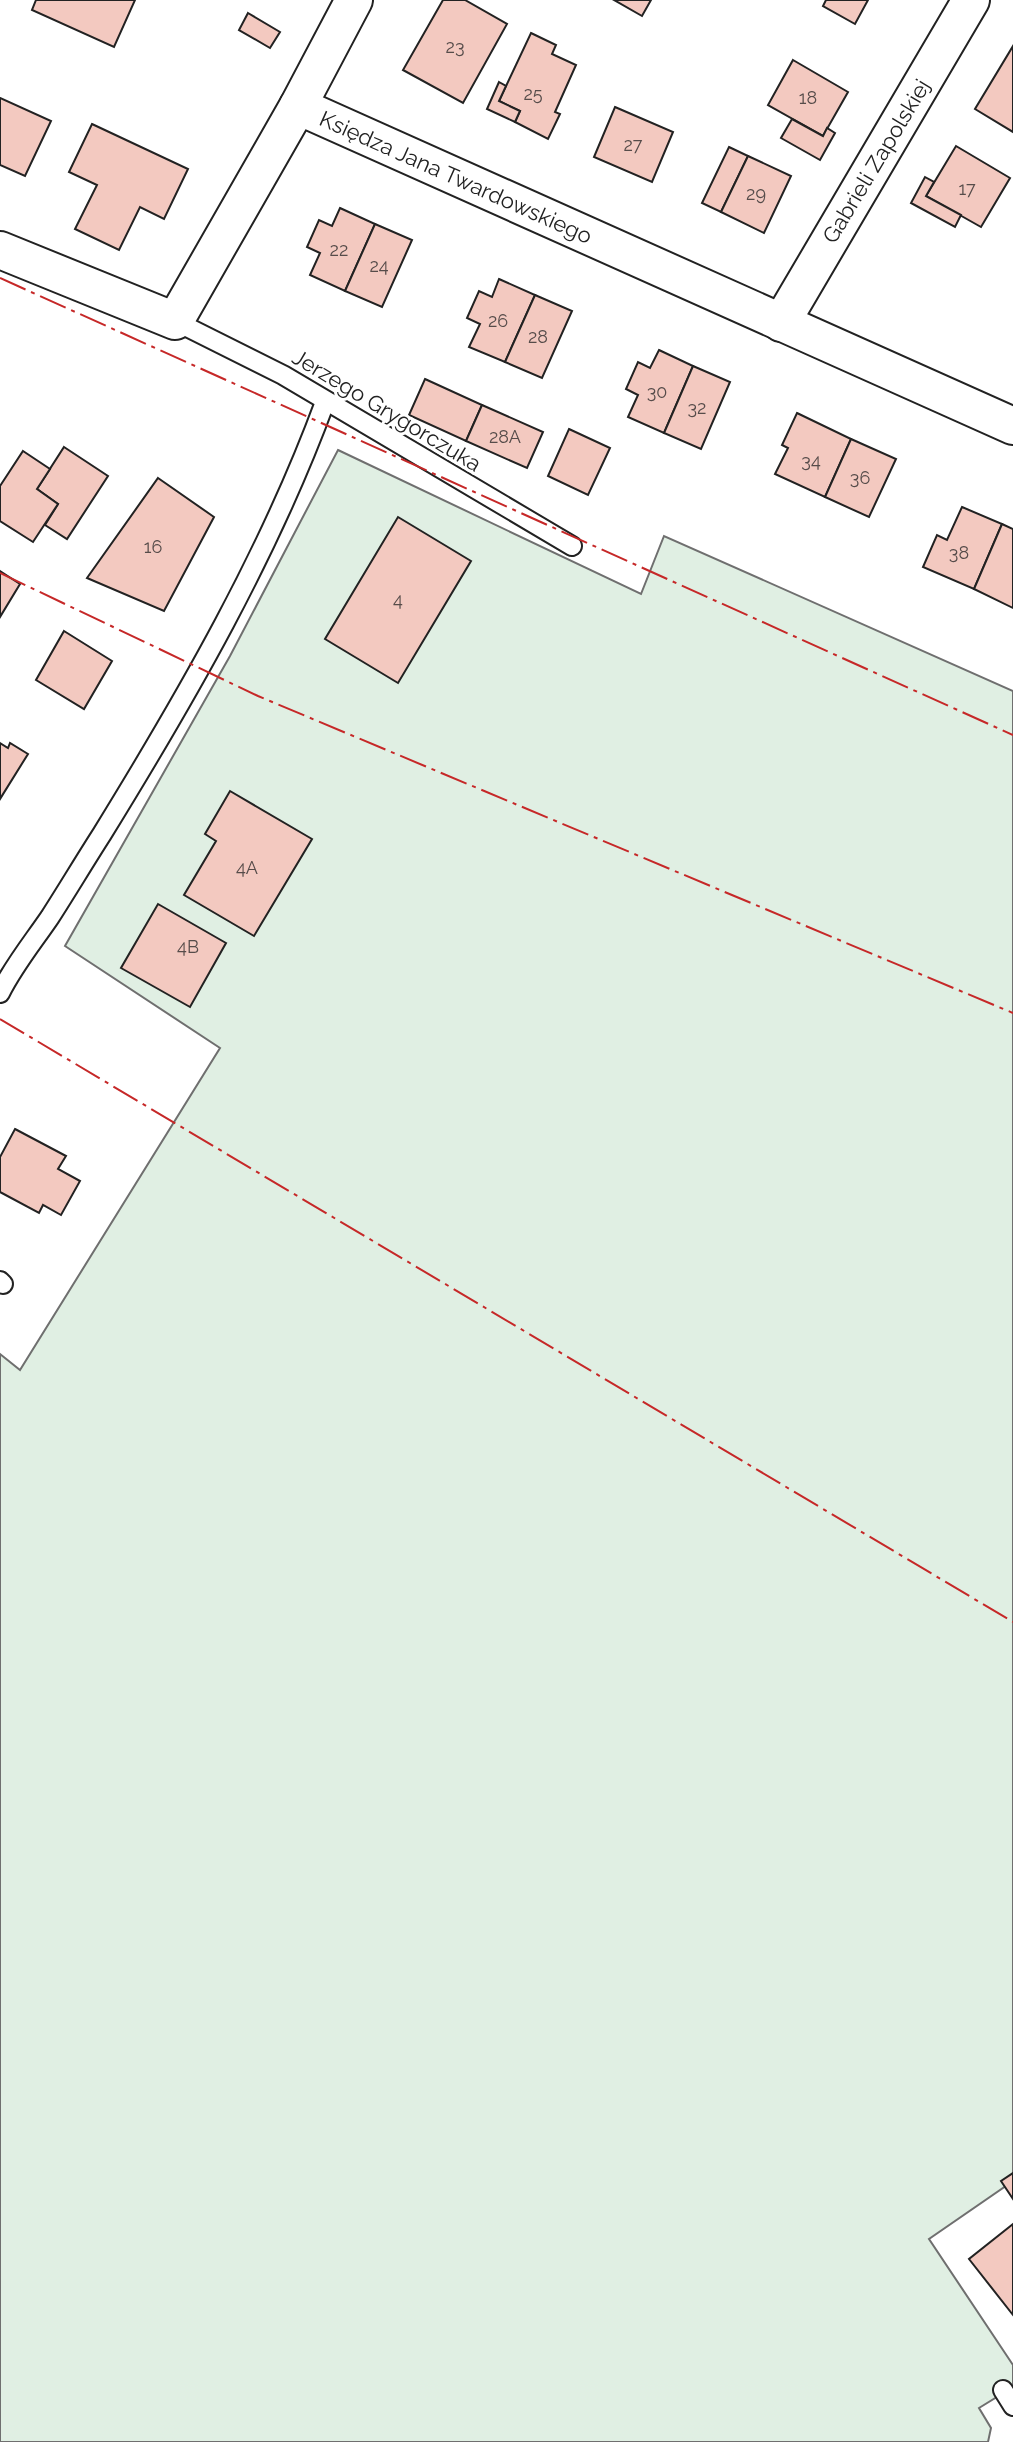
<svg xmlns="http://www.w3.org/2000/svg" width="1013" height="2442" font-family="Raleway,sans-serif">
<style>
.green{fill:#e0efe3;stroke:#6f6f6f;stroke-width:2}
.building{fill:#f3c9c0;stroke:#222;stroke-width:2}
.lines{fill:none;stroke-linecap:round;stroke-linejoin:round}
.lane-casing{stroke:#222;stroke-width:22}
.street-casing{stroke:#222;stroke-width:40}
.lane{stroke:#fff;stroke-width:18}
.street{stroke:#fff;stroke-width:36}
.power{stroke:#c62828;stroke-width:2;stroke-dasharray:28 6 4 6;stroke-linecap:butt}
.labels{text-anchor:middle;stroke-width:6;stroke-linejoin:round;paint-order:stroke}
.number-label{font-size:18px;fill:#564c4a}
.street-label{font-size:22px;fill:#222;stroke:#fff}
</style>
<rect width="100%" height="100%" fill="#fff"/>
<path class="green" d="M338,450L641,594L664,536L1013,691V2181L929,2239L1013,2365V2387L979,2408L991,2428L988,2442H0V1354L20,1370L220,1048L65,946L230,656Z"/>
<g class="building">
<path d="M36,0H135L114,47L32,10Z"/>
<path d="M443,0H465L507,24L463,103L403,70Z"/>
<path d="M614,0H651L642,16Z"/>
<path d="M826,0H868L855,24L823,6Z"/>
<path d="M248,13L280,32L270,48L239,30Z"/>
<path d="M531,33L556,45L552,54L576,65L555,112L560,114L548,139L515,122L520,111L499,101Z"/>
<path d="M1013,46V132L975,109Z"/>
<path d="M793,60L848,92L823,136L768,105Z"/>
<path d="M499,82L506,86L499,101L520,111L515,122L487,109Z"/>
<path d="M0,98L51,121L25,176L0,165Z"/>
<path d="M615,107L673,132L652,182L594,157Z"/>
<path d="M792,119L823,136L827,128L835,133L820,160L781,138Z"/>
<path d="M92,124L188,169L164,219L140,207L119,250L75,229L97,185L69,172Z"/>
<path d="M956,146L1010,178L981,227L926,196Z"/>
<path d="M729,147L748,156L721,212L702,203Z"/>
<path d="M748,156L791,176L764,233L721,212Z"/>
<path d="M925,177L934,182L926,196L961,215L955,227L911,203Z"/>
<path d="M340,208L375,224L345,291L310,275L320,253L307,247L319,220L332,226Z"/>
<path d="M375,224L412,240L382,307L345,291Z"/>
<path d="M499,279L535,295L505,362L469,347L480,324L467,318L479,291L492,297Z"/>
<path d="M535,295L572,311L542,378L505,362Z"/>
<path d="M659,350L693,366L664,433L628,417L638,395L626,389L638,362L650,368Z"/>
<path d="M693,366L730,382L701,449L664,433Z"/>
<path d="M425,379L482,405L466,441L409,415Z"/>
<path d="M482,405L543,432L527,468L466,441Z"/>
<path d="M797,413L851,439L825,497L775,474L788,448L782,445Z"/>
<path d="M569,429L610,448L588,495L548,476Z"/>
<path d="M851,439L896,459L869,517L825,497Z"/>
<path d="M64,447L108,476L67,539L45,525L58,504L37,489Z"/>
<path d="M23,451L50,469L37,489L58,504L33,542L0,521V486Z"/>
<path d="M158,478L214,517L164,611L87,578Z"/>
<path d="M962,507L1002,524L974,589L923,567L937,535L947,540Z"/>
<path d="M398,517L471,561L398,683L325,639Z"/>
<path d="M1002,524L1013,529V608L974,589Z"/>
<path d="M0,571L20,584L0,617Z"/>
<path d="M64,631L112,661L84,709L36,680Z"/>
<path d="M0,743L8,748L10,743L28,754L0,799Z"/>
<path d="M230,791L312,839L254,936L184,895L216,841L205,834Z"/>
<path d="M158,904L226,943L190,1007L121,968Z"/>
<path d="M15,1129L66,1156L58,1169L80,1181L61,1215L43,1205L39,1213L0,1192V1157Z"/>
<path d="M1013,2173V2199L1001,2181Z"/>
<path d="M1013,2224V2315L969,2259Z"/>
</g>
<g class="lines">
<g class="lane-casing">
<g id="lane">
<path d="M175,321L283,375L572,546"/>
<path d="M0,993C14,965 33,942 50,917C68,889 84,862 102,834C187,696 269,554 325,402"/>
<path d="M0,1281L3,1284"/>
<path d="M1003,2390L1013,2406"/>
</g>
</g>
<g class="street-casing">
<g id="street">
<path d="M298,106L354,0"/>
<path d="M0,250L175,321L298,106L1013,426"/>
<path d="M781,323L971,0"/>
</g>
</g>
<use href="#lane" class="lane"/>
<use href="#street" class="street"/>
<g class="power">
<path d="M0,278L1013,735"/>
<path d="M0,573L258,696L1013,1013"/>
<path d="M0,1019L1013,1622"/>
</g>
</g>
<g class="labels">
<g class="number-label">
<text x="455" y="53">23</text>
<text x="533" y="100">25</text>
<text x="808" y="104">18</text>
<text x="633" y="151">27</text>
<text x="967" y="195">17</text>
<text x="756" y="200">29</text>
<text x="339" y="256">22</text>
<text x="379" y="272">24</text>
<text x="498" y="327">26</text>
<text x="538" y="343">28</text>
<text x="657" y="398">30</text>
<text x="697" y="414">32</text>
<text x="505" y="443">28A</text>
<text x="811" y="467">34</text>
<text x="860" y="484">36</text>
<text x="153" y="553">16</text>
<text x="959" y="559">38</text>
<text x="398" y="606">4</text>
<text x="247" y="874">4A</text>
<text x="188" y="953">4B</text>
</g>
<g class="street-label">
<text transform="translate(876 161) rotate(-59)" y="8">Gabrieli Zapolskiej</text>
<text transform="translate(456 177) rotate(24)" y="8">Księdza Jana Twardowskiego</text>
<text transform="translate(387 410) rotate(31)" y="8">Jerzego Grygorczuka</text>
</g>
</g>
</svg>
